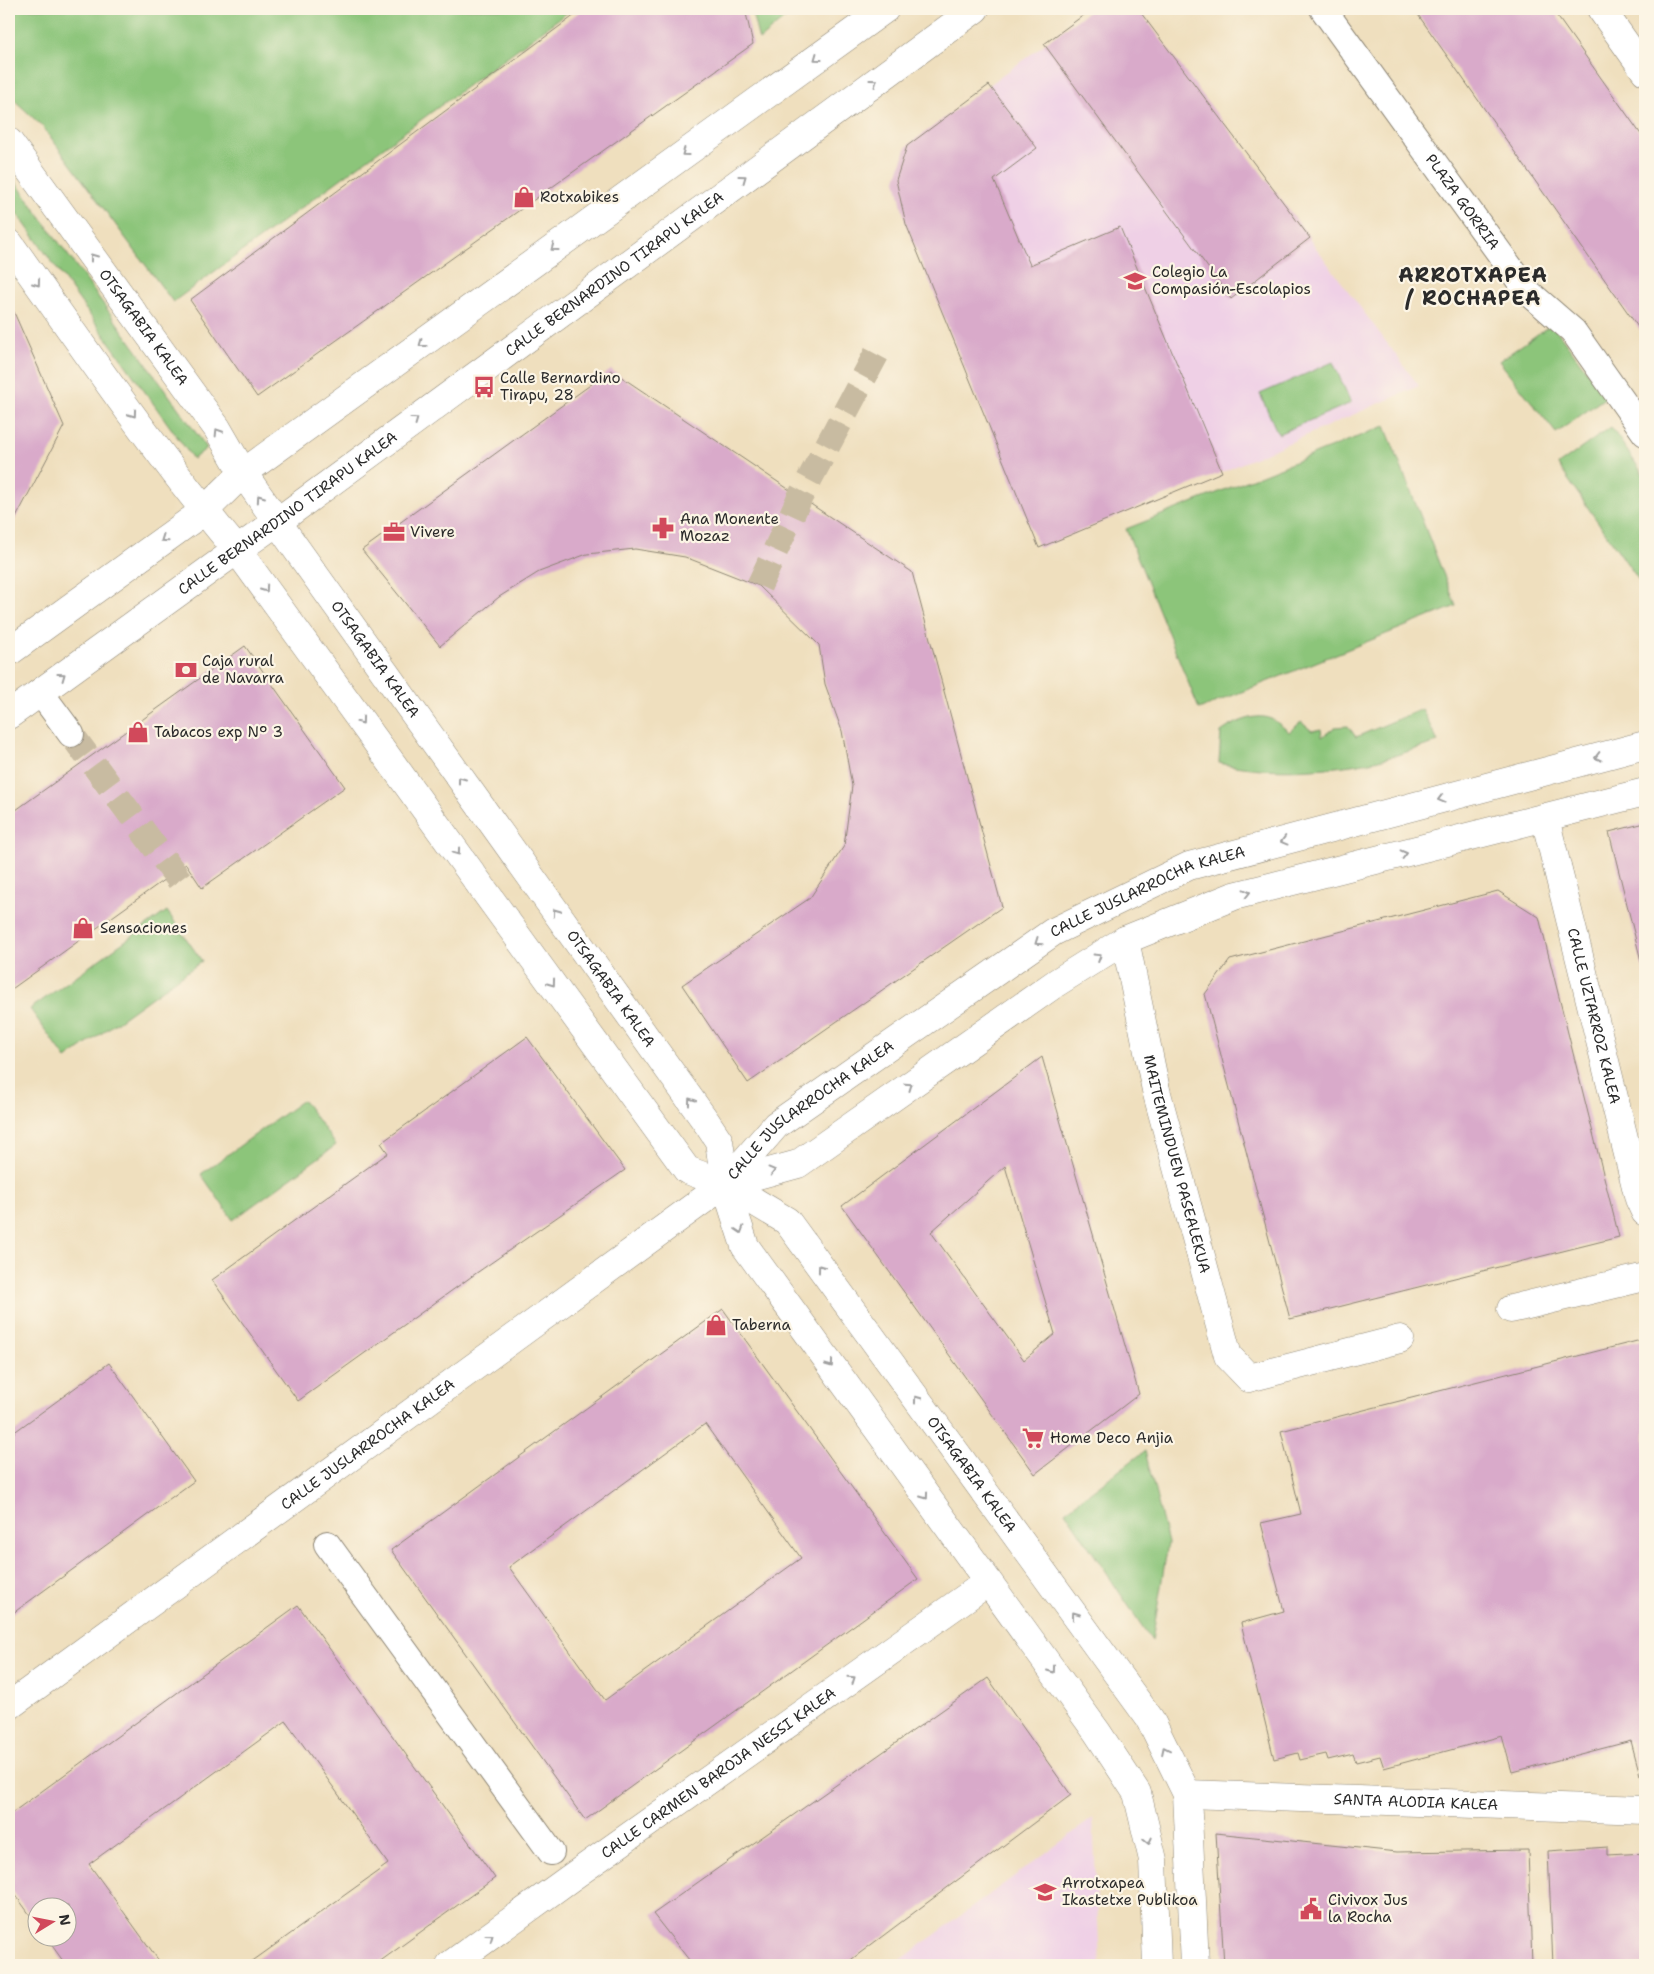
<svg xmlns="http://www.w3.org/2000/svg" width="1654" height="1974" font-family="'Shantell Sans',sans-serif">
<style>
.built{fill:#efd0e6}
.green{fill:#8cc57a;stroke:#5c7852}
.building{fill:#d9aaca;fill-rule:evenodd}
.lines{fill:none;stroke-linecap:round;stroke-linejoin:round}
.pedestrian-tunnel{stroke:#c8bba1;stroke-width:26;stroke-dasharray:26 13;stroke-linecap:butt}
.pedestrian-casing{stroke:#8d8574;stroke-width:28}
.minor-casing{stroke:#8d8574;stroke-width:29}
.tertiary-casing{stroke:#8d8574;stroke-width:29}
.pedestrian{stroke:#fff;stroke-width:26}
.minor{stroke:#fff;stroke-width:28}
.tertiary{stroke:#fff;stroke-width:28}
.oneway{stroke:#a0a0a0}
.labels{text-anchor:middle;stroke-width:4.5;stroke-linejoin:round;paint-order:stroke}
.poi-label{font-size:15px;fill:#2b2b2b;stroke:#fcf5e5;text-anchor:start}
.street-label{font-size:15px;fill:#2b2b2b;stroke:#fcf5e5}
.district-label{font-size:20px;font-weight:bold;letter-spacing:1px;fill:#2b2b2b;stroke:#fcf5e5}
</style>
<rect width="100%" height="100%" fill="#fcf5e5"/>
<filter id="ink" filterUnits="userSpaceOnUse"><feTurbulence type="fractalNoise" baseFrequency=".02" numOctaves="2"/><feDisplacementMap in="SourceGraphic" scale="10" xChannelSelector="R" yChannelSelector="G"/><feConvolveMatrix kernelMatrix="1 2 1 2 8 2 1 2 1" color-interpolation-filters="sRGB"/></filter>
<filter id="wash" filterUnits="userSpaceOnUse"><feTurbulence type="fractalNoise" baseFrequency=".0096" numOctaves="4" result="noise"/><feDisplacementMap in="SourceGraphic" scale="20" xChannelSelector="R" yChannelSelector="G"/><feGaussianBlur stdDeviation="1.12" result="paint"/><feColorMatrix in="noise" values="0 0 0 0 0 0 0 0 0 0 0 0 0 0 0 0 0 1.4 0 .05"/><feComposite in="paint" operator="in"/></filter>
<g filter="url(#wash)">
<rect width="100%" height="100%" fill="#efdfbe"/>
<g class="built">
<path d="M1092,9H1138L1419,386L1222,472L1039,548L906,224L896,180L907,146Z"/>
<path d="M1093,1818L1100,1965H894Z"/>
</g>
<g class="green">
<path d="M9,9H572L173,302L43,127L9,95Z"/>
<path d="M751,9H796L759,40Z"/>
<path d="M9,173L207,448L193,459L9,202Z"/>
<path d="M1552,324L1606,397L1556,433L1499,361Z"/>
<path d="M1333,362L1351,403L1278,434L1260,394Z"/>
<path d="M1385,426L1456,606L1199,709L1126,529Z"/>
<path d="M1611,427L1645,477V589L1558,465Z"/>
<path d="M1422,709L1438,742C1414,749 1389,759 1364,763C1319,771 1263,773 1219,763L1221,732C1233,723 1258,711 1273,720C1279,723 1284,728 1289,732L1301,722L1312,731L1321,729L1322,737L1335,727L1348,726L1356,737Z"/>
<path d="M167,911L202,961L66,1059L30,1009Z"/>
<path d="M303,1100L336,1145L233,1220L201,1174Z"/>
<path d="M1145,1451L1168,1543L1152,1641L1065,1511Z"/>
</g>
<g id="blocks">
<g class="building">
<path d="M583,9H745L753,44L257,397L190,300Z"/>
<path d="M1092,9H1138L1310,238L1231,299L1044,44Z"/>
<path d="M1414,9H1552L1645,140V337Z"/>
<path d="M989,85L1037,148L994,180L1030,265L1120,227L1222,472L1039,548L906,224L896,180L907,146Z"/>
<path d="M9,301L64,426L9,531Z"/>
<path d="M611,370L912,572L1002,907L748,1083L682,985L810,898L844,846L852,786L842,731L825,684L819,645L759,586L685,557L635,549L587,554L539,572L499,597L440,646L362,550Z"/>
<path d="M245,646L345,787L202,888L186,864L9,991V815Z"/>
<path d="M1645,823V977L1609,832Z"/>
<path d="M1498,891L1539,917L1619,1237L1290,1319L1205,994L1230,960Z"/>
<path d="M527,1037L625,1170L475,1274L298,1401L212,1280L388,1153L381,1143Z"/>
<path d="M1042,1057L1139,1394L1035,1474L842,1206ZM1005,1166L1055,1334L1024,1360L931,1232Z"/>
<path d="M723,1309L918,1579L585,1820L391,1550ZM705,1424L801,1558L605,1700L509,1567Z"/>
<path d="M1645,1339V1774L1640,1775L1631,1741L1512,1772L1502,1736L1384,1768L1380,1756L1356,1762L1353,1754L1328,1760L1326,1754L1300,1760L1298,1753L1274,1759L1241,1623L1284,1611L1261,1523L1301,1514L1281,1431Z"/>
<path d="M109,1363L194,1481L9,1616V1436Z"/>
<path d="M298,1605L495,1878L375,1965H247L388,1864L286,1721L89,1864L162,1965H66L45,1936H68V1906H38V1926L9,1886V1815Z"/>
<path d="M988,1678L1071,1795L844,1965H693L653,1914Z"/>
<path d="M1216,1833L1397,1852L1528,1850L1532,1965H1224Z"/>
<path d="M1608,1847V1855L1645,1853V1965H1553L1548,1851Z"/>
</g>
</g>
</g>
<g filter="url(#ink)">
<use href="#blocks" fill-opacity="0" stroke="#8d8574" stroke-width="1"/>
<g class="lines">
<g class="pedestrian-tunnel">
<path d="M759,586L800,497L879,349"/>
<path d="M71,734L180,881"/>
</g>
<g class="pedestrian-casing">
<g id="pedestrian">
<path id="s1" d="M1323,9L1527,291L1573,331L1645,433"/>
<path d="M40,692L71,734"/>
<path d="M327,1544L551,1852"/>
</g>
</g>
<g class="minor-casing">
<g id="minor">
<path d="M1601,9L1645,71"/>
<path id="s2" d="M1545,818L1639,1199L1645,1212"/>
<path id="s3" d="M1125,940L1156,1090L1228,1356L1249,1378L1400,1339"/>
<path d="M725,1184L798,1164L1056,983L1125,940L1234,896L1645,792"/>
<path d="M1511,1309L1645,1277"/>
<path id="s4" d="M9,1706L725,1184L776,1125L1053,932L1189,866L1645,745"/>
<path id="s5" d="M1187,1794L1645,1810"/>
<path id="s6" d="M450,1965L569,1879L988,1582"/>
</g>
</g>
<g class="tertiary-casing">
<g id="tertiary">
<path id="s7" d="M9,142L217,428L243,473L295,547L707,1123L719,1141L725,1184L745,1246L1097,1732L1137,1793L1153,1860L1157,1965"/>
<path id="s8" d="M9,243C83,346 155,453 237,550L687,1170L725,1184L787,1221L1150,1719L1187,1794L1195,1965"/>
<path d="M9,652L204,511L243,473L885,9"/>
<path id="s9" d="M9,715L237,550L277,522L975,9"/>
</g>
</g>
<use href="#pedestrian" class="pedestrian"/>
<use href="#minor" class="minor"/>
<use href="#tertiary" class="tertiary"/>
</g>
<defs><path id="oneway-chevron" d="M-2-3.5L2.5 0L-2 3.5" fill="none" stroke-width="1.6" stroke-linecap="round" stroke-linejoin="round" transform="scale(1.25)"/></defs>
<g class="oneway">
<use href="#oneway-chevron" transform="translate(817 58) rotate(144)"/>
<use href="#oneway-chevron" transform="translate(874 82) rotate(-36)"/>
<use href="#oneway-chevron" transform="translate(685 153) rotate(144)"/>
<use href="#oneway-chevron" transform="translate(743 178) rotate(-36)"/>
<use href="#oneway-chevron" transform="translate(554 248) rotate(144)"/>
<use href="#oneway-chevron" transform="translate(93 257) rotate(-126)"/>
<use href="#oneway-chevron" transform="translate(37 283) rotate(54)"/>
<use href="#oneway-chevron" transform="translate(422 344) rotate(144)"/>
<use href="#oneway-chevron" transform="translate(133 414) rotate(54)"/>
<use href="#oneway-chevron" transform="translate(415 420) rotate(-36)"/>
<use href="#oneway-chevron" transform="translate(218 432) rotate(-122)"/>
<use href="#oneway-chevron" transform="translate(260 498) rotate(-125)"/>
<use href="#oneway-chevron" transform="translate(164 539) rotate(145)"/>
<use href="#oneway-chevron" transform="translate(265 589) rotate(55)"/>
<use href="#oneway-chevron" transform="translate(62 676) rotate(-36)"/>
<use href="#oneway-chevron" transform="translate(361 721) rotate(54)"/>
<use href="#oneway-chevron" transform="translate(1598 757) rotate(166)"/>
<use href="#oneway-chevron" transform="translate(461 780) rotate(-126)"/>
<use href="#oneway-chevron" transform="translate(1441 799) rotate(165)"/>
<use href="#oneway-chevron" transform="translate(1284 841) rotate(165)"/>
<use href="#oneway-chevron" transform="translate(457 852) rotate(54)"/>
<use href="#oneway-chevron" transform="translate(1404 854) rotate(-14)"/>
<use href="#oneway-chevron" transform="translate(1247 893) rotate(-14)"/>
<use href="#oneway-chevron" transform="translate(556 912) rotate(-126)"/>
<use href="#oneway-chevron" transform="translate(1038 942) rotate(145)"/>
<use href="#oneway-chevron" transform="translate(1098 957) rotate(-32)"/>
<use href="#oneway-chevron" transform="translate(552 983) rotate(54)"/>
<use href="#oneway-chevron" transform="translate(909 1086) rotate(-35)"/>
<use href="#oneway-chevron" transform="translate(691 1101) rotate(-126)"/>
<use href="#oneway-chevron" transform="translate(772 1171) rotate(-15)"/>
<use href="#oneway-chevron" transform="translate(740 1230) rotate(72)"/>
<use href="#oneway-chevron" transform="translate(821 1268) rotate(-126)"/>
<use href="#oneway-chevron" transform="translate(830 1364) rotate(54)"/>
<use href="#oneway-chevron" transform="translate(917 1399) rotate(-126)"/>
<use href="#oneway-chevron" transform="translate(925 1496) rotate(54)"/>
<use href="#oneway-chevron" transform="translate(1075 1615) rotate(-126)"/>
<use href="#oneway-chevron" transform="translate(1052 1670) rotate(54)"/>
<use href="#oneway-chevron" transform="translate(852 1679) rotate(-35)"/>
<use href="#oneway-chevron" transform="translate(1165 1750) rotate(-116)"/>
<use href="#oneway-chevron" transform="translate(1148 1841) rotate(77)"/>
<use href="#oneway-chevron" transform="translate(490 1937) rotate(-36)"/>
</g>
</g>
<defs>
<g id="shop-bare" transform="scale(1.725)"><path d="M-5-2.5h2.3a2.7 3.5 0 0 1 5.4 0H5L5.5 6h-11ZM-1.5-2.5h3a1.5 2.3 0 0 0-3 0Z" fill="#d1495b" stroke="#fcf5e5" stroke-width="2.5" paint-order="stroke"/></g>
<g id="school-bare" transform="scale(1.725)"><path d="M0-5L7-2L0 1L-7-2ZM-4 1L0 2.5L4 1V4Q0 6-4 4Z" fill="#d1495b" stroke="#fcf5e5" stroke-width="2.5" paint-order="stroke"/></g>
<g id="bus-bare" transform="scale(1.725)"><path d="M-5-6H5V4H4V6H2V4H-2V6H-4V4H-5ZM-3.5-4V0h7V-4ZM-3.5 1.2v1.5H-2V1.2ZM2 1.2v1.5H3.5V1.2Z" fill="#d1495b" stroke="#fcf5e5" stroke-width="2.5" paint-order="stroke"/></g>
<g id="pharmacy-bare" transform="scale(1.725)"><path d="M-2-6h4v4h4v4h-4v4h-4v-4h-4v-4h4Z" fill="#d1495b" stroke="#fcf5e5" stroke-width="2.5" paint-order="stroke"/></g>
<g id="office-bare" transform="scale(1.725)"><path d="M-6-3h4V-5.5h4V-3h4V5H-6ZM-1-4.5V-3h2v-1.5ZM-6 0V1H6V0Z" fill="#d1495b" stroke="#fcf5e5" stroke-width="2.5" paint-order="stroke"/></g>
<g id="bank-bare" transform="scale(1.725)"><path d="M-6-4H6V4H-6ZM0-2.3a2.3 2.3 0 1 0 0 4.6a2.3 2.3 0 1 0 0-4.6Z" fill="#d1495b" stroke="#fcf5e5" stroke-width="2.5" paint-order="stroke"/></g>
<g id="supermarket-bare" transform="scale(1.725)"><path d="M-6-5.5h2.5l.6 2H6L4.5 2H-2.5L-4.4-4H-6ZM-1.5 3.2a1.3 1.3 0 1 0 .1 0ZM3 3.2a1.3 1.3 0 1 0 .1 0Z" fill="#d1495b" stroke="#fcf5e5" stroke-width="2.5" paint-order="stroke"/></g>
<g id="civic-bare" transform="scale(1.725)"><path d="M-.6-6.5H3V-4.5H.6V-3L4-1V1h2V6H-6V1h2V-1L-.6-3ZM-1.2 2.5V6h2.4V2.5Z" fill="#d1495b" stroke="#fcf5e5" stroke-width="2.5" paint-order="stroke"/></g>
</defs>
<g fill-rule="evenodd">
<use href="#shop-bare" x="524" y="197"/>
<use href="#school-bare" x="1135" y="281"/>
<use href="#bus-bare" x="484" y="387"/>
<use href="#pharmacy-bare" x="663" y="528"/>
<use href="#office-bare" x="394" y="532"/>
<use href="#bank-bare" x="186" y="670"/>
<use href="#shop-bare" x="138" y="732"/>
<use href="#shop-bare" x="83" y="928"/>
<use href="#shop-bare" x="716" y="1325"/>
<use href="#supermarket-bare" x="1033" y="1438"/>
<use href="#school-bare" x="1045" y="1892"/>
<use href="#civic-bare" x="1311" y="1909"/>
</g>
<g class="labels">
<g class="poi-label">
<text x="540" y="202">Rotxabikes</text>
<text x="1152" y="277">Colegio La<tspan x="1152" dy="17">Compasión-Escolapios</tspan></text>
<text x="500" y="383">Calle Bernardino<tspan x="500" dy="17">Tirapu, 28</tspan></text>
<text x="680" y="524">Ana Monente<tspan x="680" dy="17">Mozaz</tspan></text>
<text x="410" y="537">Vivere</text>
<text x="202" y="666">Caja rural<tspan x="202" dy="17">de Navarra</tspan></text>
<text x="154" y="737">Tabacos exp N° 3</text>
<text x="100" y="933">Sensaciones</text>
<text x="732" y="1330">Taberna</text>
<text x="1050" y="1443">Home Deco Anjia</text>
<text x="1062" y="1888">Arrotxapea<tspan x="1062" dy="17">Ikastetxe Publikoa</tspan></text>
<text x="1328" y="1905">Civivox Jus<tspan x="1328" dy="17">la Rocha</tspan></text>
</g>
<g class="street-label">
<text dy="5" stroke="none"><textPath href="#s1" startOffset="238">PLAZA GORRIA</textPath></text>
<text dy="5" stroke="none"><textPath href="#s9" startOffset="749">CALLE BERNARDINO TIRAPU KALEA</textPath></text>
<text dy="5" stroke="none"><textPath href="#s7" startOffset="229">OTSAGABIA KALEA</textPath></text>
<text dy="5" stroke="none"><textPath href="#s9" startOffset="344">CALLE BERNARDINO TIRAPU KALEA</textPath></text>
<text dy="5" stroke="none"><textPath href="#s7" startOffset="634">OTSAGABIA KALEA</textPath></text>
<text dy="5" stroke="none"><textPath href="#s4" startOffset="1405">CALLE JUSLARROCHA KALEA</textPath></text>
<text dy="5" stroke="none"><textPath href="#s7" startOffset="1039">OTSAGABIA KALEA</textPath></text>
<text dy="5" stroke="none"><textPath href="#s2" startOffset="204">CALLE UZTARROZ KALEA</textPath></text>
<text dy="5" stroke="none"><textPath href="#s4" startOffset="1000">CALLE JUSLARROCHA KALEA</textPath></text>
<text dy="5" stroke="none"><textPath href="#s3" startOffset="230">MAITEMINDUEN PASEALEKUA</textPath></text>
<text dy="5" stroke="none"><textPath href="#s4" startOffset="444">CALLE JUSLARROCHA KALEA</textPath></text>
<text dy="5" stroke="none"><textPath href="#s8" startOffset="1575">OTSAGABIA KALEA</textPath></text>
<text dy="5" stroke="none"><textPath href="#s6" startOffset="330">CALLE CARMEN BAROJA NESSI KALEA</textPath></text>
<text dy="5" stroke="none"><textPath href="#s5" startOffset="229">SANTA ALODIA KALEA</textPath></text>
</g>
<g class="district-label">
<text x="1473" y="282">ARROTXAPEA<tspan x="1473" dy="23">/ ROCHAPEA</tspan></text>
</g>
</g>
<rect width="1654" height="1974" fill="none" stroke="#fcf5e5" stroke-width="30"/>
<g transform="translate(52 1922) rotate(80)"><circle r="24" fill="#fcf5e5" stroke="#a8a49b"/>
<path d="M0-4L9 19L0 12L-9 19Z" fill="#d1495b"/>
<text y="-8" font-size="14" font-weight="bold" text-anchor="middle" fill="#2b2b2b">N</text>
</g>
</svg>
